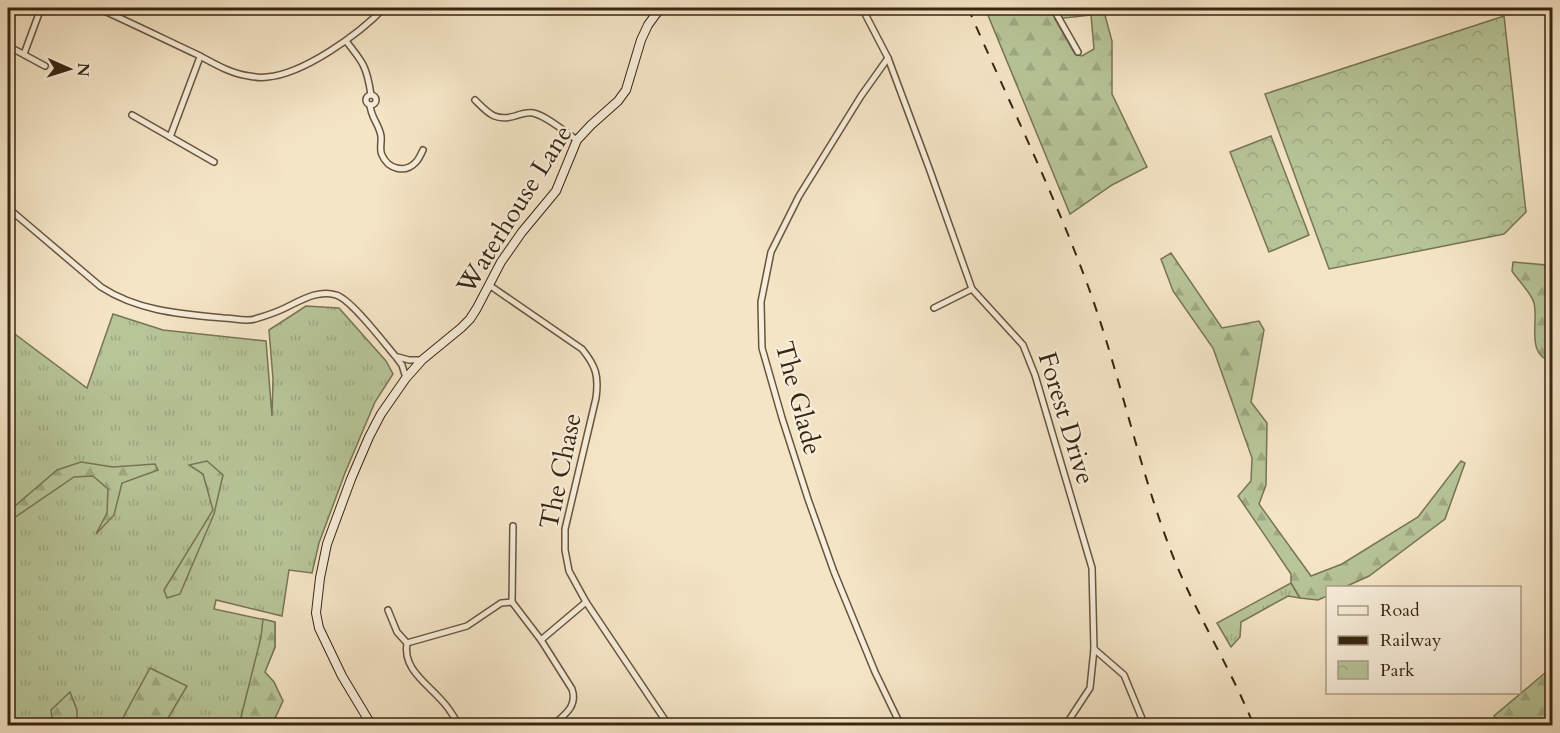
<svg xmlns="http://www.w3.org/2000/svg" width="1560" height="733" font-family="Cardo,serif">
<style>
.grass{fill:url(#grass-tufts);stroke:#777555;stroke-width:1.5}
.forest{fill:url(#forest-firs);stroke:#777555;stroke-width:1.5;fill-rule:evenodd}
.park{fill:url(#park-crowns);stroke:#777555;stroke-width:1.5}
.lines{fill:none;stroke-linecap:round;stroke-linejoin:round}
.street-casing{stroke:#66553e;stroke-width:8}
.secondary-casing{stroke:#372511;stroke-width:10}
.street{stroke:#f8eedb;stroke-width:5}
.secondary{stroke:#f8eedb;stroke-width:8}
.rail{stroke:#372511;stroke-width:2;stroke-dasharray:10 10;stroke-linecap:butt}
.labels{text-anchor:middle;stroke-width:4.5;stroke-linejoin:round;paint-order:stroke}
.street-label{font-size:26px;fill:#372511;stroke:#f8eedb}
</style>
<defs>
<pattern id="grass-tufts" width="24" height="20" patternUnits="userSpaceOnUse" patternTransform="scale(1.5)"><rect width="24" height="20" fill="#b7c599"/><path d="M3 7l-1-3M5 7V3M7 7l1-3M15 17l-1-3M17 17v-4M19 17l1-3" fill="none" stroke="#9ea983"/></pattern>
<pattern id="forest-firs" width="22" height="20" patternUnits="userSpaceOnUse" patternTransform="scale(1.5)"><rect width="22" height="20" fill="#b7c599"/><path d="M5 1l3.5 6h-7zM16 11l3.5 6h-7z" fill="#9ea983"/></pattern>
<pattern id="park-crowns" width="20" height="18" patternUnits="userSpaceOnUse" patternTransform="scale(1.5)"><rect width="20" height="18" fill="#b7c599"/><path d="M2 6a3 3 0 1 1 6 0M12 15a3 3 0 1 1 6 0" fill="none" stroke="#9ea983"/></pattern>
</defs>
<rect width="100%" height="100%" fill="#f5e5c7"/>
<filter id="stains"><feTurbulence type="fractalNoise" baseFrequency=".00333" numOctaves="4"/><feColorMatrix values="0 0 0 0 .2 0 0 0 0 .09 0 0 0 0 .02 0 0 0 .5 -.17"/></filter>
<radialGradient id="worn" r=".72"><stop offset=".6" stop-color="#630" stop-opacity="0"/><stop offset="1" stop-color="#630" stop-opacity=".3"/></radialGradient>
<g class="grass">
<path d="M306,306L339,308L386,361L393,374L375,402L345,473L319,543L312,573L289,570L282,616L216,600L214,609L275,622V647L264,673L246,725H8V329L87,388L113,314L163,330L266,341L272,416L273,379L269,330Z"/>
<path d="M1291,583L1300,598L1288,596L1241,622L1240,637L1231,647L1217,623Z"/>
</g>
<g class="forest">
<path d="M985,8H1103L1112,41V94L1147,167L1112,185L1070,214ZM1091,15L1094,49L1082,56L1075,54L1055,19Z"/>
<path d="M1171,253L1222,328L1259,321L1264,330L1251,402L1267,423L1266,485L1259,504L1311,576L1342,564L1418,517L1461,461L1465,463L1445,519L1369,576L1345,587L1328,588L1327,596L1318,600L1300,598L1291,583V574L1238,496L1251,481L1252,458L1213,348L1173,291L1161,259Z"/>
<path d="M1513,262L1547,265L1548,294L1552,295V362C1525,354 1539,323 1534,303C1532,294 1517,279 1512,271Z"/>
<path d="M207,461L223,475L214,514L180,594L167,598L164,590L213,510L203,474L189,465Z"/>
<path d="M81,462L113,467L155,464L158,470L122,483L114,515L96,534L107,513L108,489L93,476L74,477L8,522V512L57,470Z"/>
<path d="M263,619L275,622V647L265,672L274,682L283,701L272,725H239L261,637Z"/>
<path d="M1552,667V725H1499L1494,716Z"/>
<path d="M150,668L187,686L164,725H119Z"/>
<path d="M70,692L77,710V725H53L51,710Z"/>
</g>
<g class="park">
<path d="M1504,16L1526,212L1504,234L1329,269L1265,94Z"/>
<path d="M1271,136L1309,235L1269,252L1230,152Z"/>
</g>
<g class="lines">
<g class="street-casing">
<g id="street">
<path d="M98,8C131,23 164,39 198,55C213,63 231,74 249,76C254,77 261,78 267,77C304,74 359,34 384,8"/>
<path d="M862,8L888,58L929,168L972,289L1023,345L1035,375L1092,568L1094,649L1090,688L1065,726"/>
<path d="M1053,8L1078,52"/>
<path d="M346,41C363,62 367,67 371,95"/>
<path d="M8,46L45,66"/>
<path d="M24,54L41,8"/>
<path d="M888,58L861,96L799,196L771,252L761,302L762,348L782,418L808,499L834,572L875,672L901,726"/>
<circle cx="371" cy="100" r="5"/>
<path d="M475,100C488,113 495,122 515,116C521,114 527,112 533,113C547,116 565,132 577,140"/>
<path d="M370,105C371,118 379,124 381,136C382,142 379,149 382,155C388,169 405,174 416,162C419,159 421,154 423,150"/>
<path d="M132,115L214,162"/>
<path d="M170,137L200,57"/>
<path d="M8,208L101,287C138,311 180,314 223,318C233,318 246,322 255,319C265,316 275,313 285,308C300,301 318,289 336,295C351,299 384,343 396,357L402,365L406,378"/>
<path d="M489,285L582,349C596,366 599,376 596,398L565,529V550L569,571L586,602L669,726"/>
<path d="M934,308L972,289"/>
<path d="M398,357L409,360H422"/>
<path d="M513,526L512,602L541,640L572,689C578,707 564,715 552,726"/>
<path d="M388,610L397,632L407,643"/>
<path d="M541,640L586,602"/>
<path d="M407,643L467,626L501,603L512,602"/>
<path d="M407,643C402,669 428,684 443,702C450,709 454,718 460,726"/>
<path d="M1094,649L1124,675L1145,726"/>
</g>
</g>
<g class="secondary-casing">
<path id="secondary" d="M372,726L342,676L319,628L316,613L320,578L327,544L351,479L369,437L381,414L406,378L422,360L461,328L470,319L477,308L501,262L522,232L556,191L577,140L591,125L618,101L626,90L641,40L648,25L656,14L662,8"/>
</g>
<use href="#street" class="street"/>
<use href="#secondary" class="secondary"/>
<path class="rail" d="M968,8C1008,100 1053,191 1088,286C1119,371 1137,461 1169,546C1192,608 1229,664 1254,726"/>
</g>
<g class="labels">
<g class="street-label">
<text transform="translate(514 209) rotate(-58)" y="9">Waterhouse Lane</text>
<text transform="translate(799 398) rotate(75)" y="9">The Glade</text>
<text transform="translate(1067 418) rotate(73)" y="9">Forest Drive</text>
<text transform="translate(560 471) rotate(-78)" y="9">The Chase</text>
</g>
</g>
<rect width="1560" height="733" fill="none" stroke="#f5e5c7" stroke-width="30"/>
<rect x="9" y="9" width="1542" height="715" fill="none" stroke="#372511" stroke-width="3"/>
<rect x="15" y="15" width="1530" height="703" fill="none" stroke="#372511" stroke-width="1.5"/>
<rect x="1326" y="586" width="195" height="108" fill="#f8eedb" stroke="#ab9e8a" stroke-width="1.5"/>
<rect x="1338" y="606" width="30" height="9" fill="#f8eedb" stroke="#ab9e8a" stroke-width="1.5"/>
<text x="1380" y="616" font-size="18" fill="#372511">Road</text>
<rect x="1338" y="636" width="30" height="9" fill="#372511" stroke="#ab9e8a" stroke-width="1.5"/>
<text x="1380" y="646" font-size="18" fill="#372511">Railway</text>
<rect x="1338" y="661" width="30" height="18" fill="url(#park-crowns)" stroke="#ab9e8a" stroke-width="1.5"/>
<text x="1380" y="676" font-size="18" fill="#372511">Park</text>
<g transform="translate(69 69) rotate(93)" stroke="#f8eedb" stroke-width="4.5" paint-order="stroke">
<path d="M0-4.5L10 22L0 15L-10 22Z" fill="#372511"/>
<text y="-9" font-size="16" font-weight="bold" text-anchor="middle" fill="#372511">N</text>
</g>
<rect width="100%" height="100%" filter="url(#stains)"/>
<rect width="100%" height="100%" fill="url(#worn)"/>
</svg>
